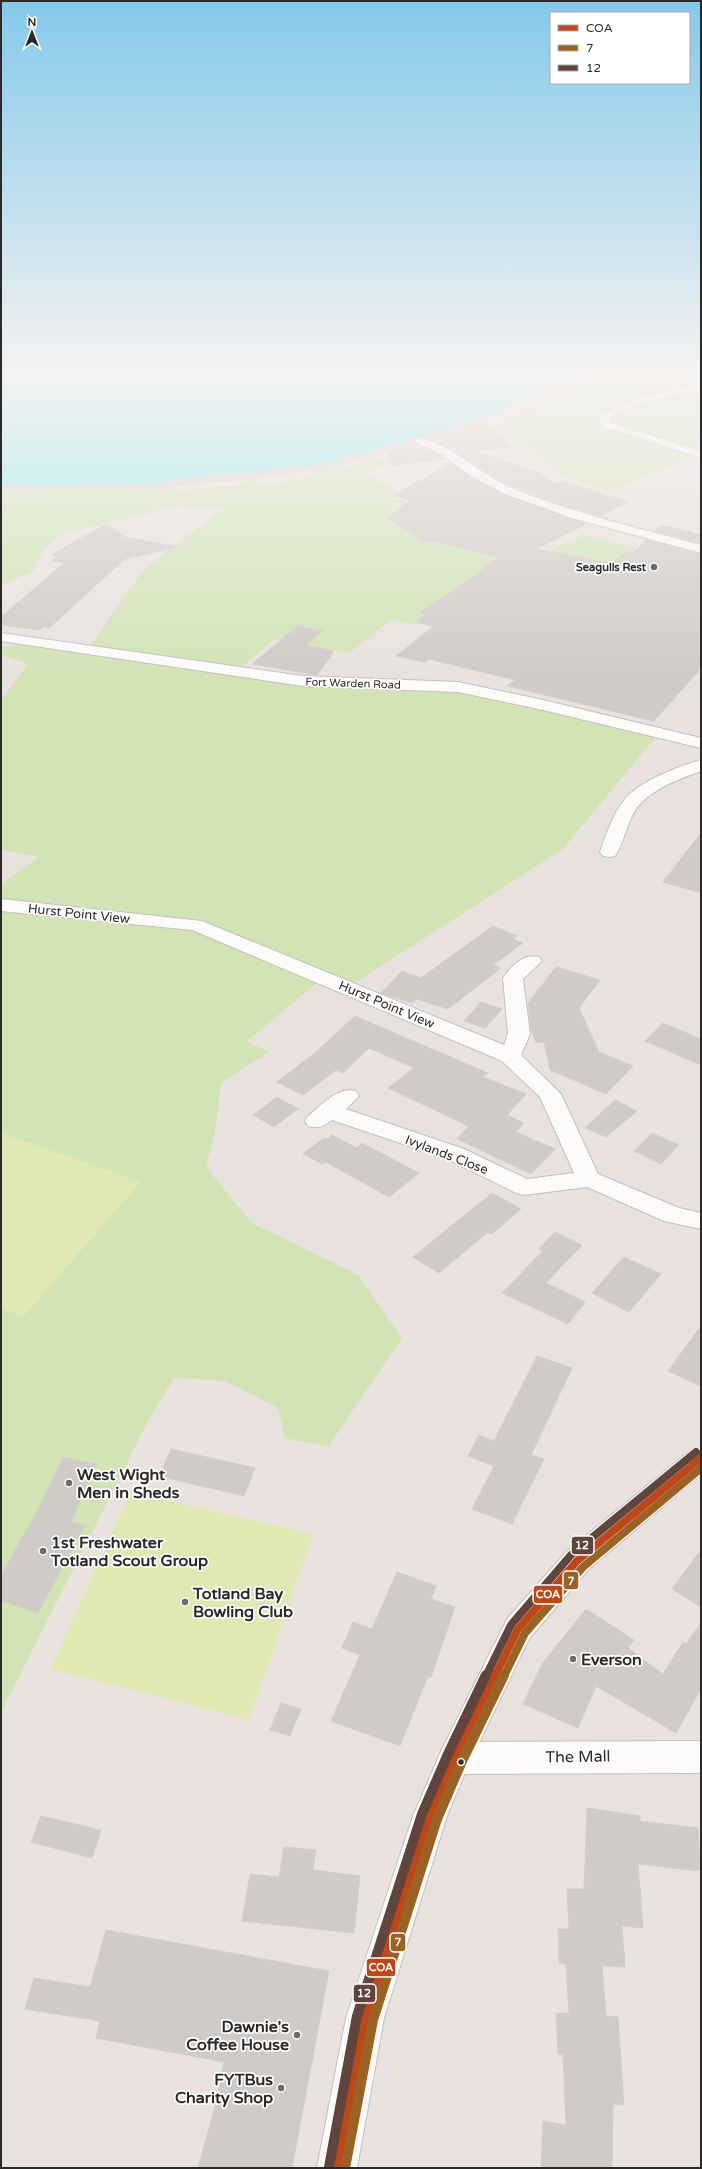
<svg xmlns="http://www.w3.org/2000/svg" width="702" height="2169" font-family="'Varela Round',sans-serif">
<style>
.green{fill:#d2e4b6}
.sand{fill:#eee1cc}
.pitch{fill:#e0e9b3}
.plaza{fill:#d9d3cf}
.water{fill:#8fe8ee}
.building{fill:#cfcbc8;stroke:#d4cecb}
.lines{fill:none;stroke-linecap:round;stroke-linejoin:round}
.minor-casing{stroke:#c2c0c1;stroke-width:2}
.secondary-casing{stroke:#c2c0c1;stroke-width:2}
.minor{fill:#fcfbfa;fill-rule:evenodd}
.secondary{fill:#fcfbfa;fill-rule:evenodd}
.bus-1-far1-casing{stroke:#fff;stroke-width:10}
.bus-1-casing{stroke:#fff;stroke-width:12}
.bus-2-far1-casing{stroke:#fff;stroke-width:10}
.bus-2-casing{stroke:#fff;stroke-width:12}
.bus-3-far1-casing{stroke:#fff;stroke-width:10}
.bus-3-casing{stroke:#fff;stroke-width:12}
.bus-1-far1{stroke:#bd4718;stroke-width:8}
.bus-1{stroke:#bd4718;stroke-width:10}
.bus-2-far1{stroke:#9a6325;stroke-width:8}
.bus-2{stroke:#9a6325;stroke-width:10}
.bus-3-far1{stroke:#61453c;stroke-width:8}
.bus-3{stroke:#61453c;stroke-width:10}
.poi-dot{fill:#6d6a69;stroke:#fff;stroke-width:1.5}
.bus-dot{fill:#2a2a2a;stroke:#fff;stroke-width:1.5}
.labels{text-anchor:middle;stroke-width:3.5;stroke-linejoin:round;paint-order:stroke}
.far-poi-label{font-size:11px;font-weight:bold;fill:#2a2a2a;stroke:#fff;text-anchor:end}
.far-street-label{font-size:11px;fill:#2a2a2a;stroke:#fff}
.street-label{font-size:13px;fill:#2a2a2a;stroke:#fff}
.near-poi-label{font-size:16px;font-weight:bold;fill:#2a2a2a;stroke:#fff;text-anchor:start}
.near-street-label{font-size:16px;fill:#2a2a2a;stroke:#fff}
.line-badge{stroke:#fff;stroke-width:1.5}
.badge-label{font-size:11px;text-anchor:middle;font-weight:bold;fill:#fff}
</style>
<rect width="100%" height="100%" fill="#e9e2df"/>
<g class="green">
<path d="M617,371H701V385L654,396L601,421L696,455L608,492L567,478L514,438L475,443L465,433C491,424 517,419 543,410L551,396Z"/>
<path d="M701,387V442L688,449L610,425L608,417L633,403Z"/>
<path d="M427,447L434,452L395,461L366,473L396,492L388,497L405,501L386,515L421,520L549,552L583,535L637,549L701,555L487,588L429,626L391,620L349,653L275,639L238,670L216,671L458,689L658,734L563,849L350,986L198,922L1,902V884L39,857L1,850V700L28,664L1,655V647L18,644L85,653L144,569L224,508L176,507L75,530C51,538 43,547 34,571L1,585V491L173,487L176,491L245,484L243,480L251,479L257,485L319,476L313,470L329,468L334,470Z"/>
<path d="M1,908L192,928L319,981L247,1041L269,1052L221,1083L215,1132L206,1167L252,1223L358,1275L402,1338L328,1447L285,1438L278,1408L225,1381L174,1378L148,1421L1,1713Z"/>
</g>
<path class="sand" d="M534,394L530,405L511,412L490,414L502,411Z"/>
<g class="pitch">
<path d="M1,1133L141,1182L23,1317L1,1308Z"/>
<path d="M131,1492L313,1534L249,1720L50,1669Z"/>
</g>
<path class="plaza" d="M598,371H615L551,396L543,410L517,419L504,420L498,418L460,431L455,436L329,468L251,479L155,489L1,491V485L152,483L225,473H250L317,464L408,441L402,438L411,436L419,438L490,414L511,412L530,405L534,394Z"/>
<path class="water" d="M1,371H598L534,394L502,411L419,438L411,436L402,438L408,441L318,464L250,473H225L152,483L1,485Z"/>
<g class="building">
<path d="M483,423L514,447L476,451L537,472L554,484L564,481L628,502L600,516L560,504L503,482L457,453L434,441L440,439L448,442L445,436Z"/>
<path d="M417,445L445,459L391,466L388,452Z"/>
<path d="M451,463L468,476L504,495L586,524L536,549L612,563L624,552L633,553L646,540L701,554V668L654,721L507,686L515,680L429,659L425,662L396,656L434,626L416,622L426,614L420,612L457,588L499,557L430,541L428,543L387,518L410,500L392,496Z"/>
<path d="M106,524L125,537L179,547L125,559L49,628L43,627L40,630L1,625V617L64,563L51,561L58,556L51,555Z"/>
<path d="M661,525L701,535V543L655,531Z"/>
<path d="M298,626L323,631L306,645L334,651L317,675L252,664Z"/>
<path d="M701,833V893L663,882Z"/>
<path d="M493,926L517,936L513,939L523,943L493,965L501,968L448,1009L417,999L412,1003L381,993L402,971L421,978Z"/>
<path d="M556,967L600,980L579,1008L599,1052L633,1066L606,1094L550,1070L544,1042L536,1043L531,1029L528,1003Z"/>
<path d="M481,1002L502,1009L485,1028L464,1021Z"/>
<path d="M355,1016L488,1073L483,1077L526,1094L507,1115L524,1123L516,1132L555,1149L531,1174L457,1139L469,1126L388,1088L414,1068L369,1048L343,1073L336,1070L303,1095L277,1082L316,1052Z"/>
<path d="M663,1023L701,1039V1065L645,1041Z"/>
<path d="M277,1097L298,1109L274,1127L253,1115Z"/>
<path d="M615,1100L637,1111L606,1137L585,1128Z"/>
<path d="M652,1133L679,1145L661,1164L634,1151Z"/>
<path d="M332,1135L357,1148L362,1143L419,1173L389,1197L326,1162L323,1164L303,1154L324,1138L328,1139Z"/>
<path d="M492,1193L521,1209L492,1234L488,1232L439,1273L413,1257Z"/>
<path d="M555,1232L582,1245L546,1283L585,1302L568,1324L502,1293L543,1251L539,1249Z"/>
<path d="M624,1257L661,1274L629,1312L592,1293Z"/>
<path d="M701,1326V1386L668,1371Z"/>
<path d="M537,1356L572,1368L531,1455L544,1459L512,1524L472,1509L494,1466L468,1456L479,1435L494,1441Z"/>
<path d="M171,1449L255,1468L244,1496L159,1476Z"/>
<path d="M63,1457L96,1464L71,1522L85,1526L38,1613L1,1601V1575L38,1510Z"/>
<path d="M701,1550V1607L672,1589Z"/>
<path d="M397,1572L436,1586L431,1599L455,1607L431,1677L428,1676L400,1746L331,1721L360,1655L342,1648L353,1622L372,1629Z"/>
<path d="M586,1609L634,1640L628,1648L663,1674L683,1642L686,1644L701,1623V1689L676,1733L596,1686L578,1728L523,1704L542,1664Z"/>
<path d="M281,1703L301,1709L290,1736L270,1730Z"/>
<path d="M587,1808L640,1816V1821L698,1828L700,1871L638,1864L643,1928L622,1926L625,1967L602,1966L606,2016L618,2017L624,2105L613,2104L612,2168H541L543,2121L566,2125L563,2055L558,2054L556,2013H569L566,1964L559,1963L558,1929H569L567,1889H584Z"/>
<path d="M41,1816L101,1830L92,1858L31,1842Z"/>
<path d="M284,1847L316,1850L313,1870L360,1876L354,1933L242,1921L250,1874L279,1877Z"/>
<path d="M106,1930L329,1971L292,2168H198L215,2107L224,2062L96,2038L100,2021L25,2009L34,1978L90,1987Z"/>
</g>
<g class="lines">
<g class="minor-casing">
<g id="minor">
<path d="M701,383V389L642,403L609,418L612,423L701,451V458L604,427L599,421L600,415L635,399Z"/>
<path d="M421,438C453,445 482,476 514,489C574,513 638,528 701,545V553L575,519L505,494L469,475L441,454L417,443L415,441Z"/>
<path d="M1,633L303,676L458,682L543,700L701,738V748L543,710L458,692L303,686L1,641Z"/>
<path d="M701,760V771C677,780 644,791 632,816C626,828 623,844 615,856L609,857L603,856L600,852C606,834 613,814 625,799C640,781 679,766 701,760Z"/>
<path d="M1,899L202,921L504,1045L508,1034L503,978C511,966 524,953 539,957L542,961L523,979L530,1034L521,1055L561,1094L598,1174L679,1208L701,1213V1229L664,1221L587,1187L524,1195L516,1193L448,1159L332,1120C324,1126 319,1129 308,1126L305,1121L308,1116C322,1105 338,1086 356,1091L359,1096L346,1109L464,1149L527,1179L574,1173L540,1097L502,1061L192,930L1,911Z"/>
<path d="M701,1741V1773L455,1774L443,1769L438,1758L443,1747L455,1742Z"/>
</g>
</g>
<g class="secondary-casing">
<path id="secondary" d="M701,1447V1474L588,1570L529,1639L468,1766L447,1816L384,2018L357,2168H317L346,2018L413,1816L443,1747L507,1619L566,1552L691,1450Z"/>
</g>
<use href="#minor" class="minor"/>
<use href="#secondary" class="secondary"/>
<g class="bus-1-far1-casing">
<path id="bus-1-far1" d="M495,1676L518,1629L577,1561L701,1458"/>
</g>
<g class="bus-1-casing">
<path id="bus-1" d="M337,2168L365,2018L430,1816L455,1758L495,1675"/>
</g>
<g class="bus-2-far1-casing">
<path id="bus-2-far1" d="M504,1676L525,1633L583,1567L701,1468"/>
</g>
<g class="bus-2-casing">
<path id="bus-2" d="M345,2168L373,2020L437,1819L462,1761L504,1675"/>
</g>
<g class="bus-3-far1-casing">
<path id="bus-3-far1" d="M486,1676L511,1625L571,1555L696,1452"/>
</g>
<g class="bus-3-casing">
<path id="bus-3" d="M329,2167L357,2016L422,1814L448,1754L486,1675"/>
</g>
<use href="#bus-1-far1" class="bus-1-far1"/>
<use href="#bus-1" class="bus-1"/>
<use href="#bus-2-far1" class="bus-2-far1"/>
<use href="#bus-2" class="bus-2"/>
<use href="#bus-3-far1" class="bus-3-far1"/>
<use href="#bus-3" class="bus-3"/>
</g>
<linearGradient id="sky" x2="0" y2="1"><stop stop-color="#84c9ea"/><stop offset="0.55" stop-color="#f5f2f1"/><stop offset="1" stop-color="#f5f2f1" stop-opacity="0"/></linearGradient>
<rect width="702" height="675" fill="url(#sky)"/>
<g class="poi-dot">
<circle cx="654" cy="567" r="4"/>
<circle cx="69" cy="1483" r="4"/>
<circle cx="43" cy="1551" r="4"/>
<circle cx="185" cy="1602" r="4"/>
<circle cx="573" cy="1659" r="4"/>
<circle cx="297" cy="2035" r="4"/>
<circle cx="281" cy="2088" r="4"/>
</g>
<circle class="bus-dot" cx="461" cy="1762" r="3.5"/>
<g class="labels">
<g class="far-poi-label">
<text x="646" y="571">Seagulls Rest</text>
</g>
<g class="far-street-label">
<text transform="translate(353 683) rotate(2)" y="4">Fort Warden Road</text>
</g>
<g class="street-label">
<text transform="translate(79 913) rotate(6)" y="5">Hurst Point View</text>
<text transform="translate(387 1004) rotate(23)" y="5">Hurst Point View</text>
<text transform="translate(447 1154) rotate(21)" y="5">Ivylands Close</text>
</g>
<g class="near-poi-label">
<text x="77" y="1480">West Wight<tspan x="77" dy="18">Men in Sheds</tspan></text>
<text x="51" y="1548">1st Freshwater<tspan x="51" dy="18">Totland Scout Group</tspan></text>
<text x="193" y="1599">Totland Bay<tspan x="193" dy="18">Bowling Club</tspan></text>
<text x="581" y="1665">Everson</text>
<text x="289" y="2032" text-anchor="end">Dawnie's<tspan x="289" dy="18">Coffee House</tspan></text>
<text x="273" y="2085" text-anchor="end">FYTBus<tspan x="273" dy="18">Charity Shop</tspan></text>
</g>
<g class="near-street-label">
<text transform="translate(578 1756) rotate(-1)" y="6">The Mall</text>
</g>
</g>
<g class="line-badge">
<rect x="571" y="1536" width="23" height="19" rx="4" fill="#61453c"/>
<rect x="563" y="1571" width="16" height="19" rx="4" fill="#9a6325"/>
<rect x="533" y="1585" width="30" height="19" rx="4" fill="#bd4718"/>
<rect x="390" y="1933" width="16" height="19" rx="4" fill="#9a6325"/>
<rect x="366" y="1958" width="30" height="19" rx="4" fill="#bd4718"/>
<rect x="353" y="1984" width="23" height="19" rx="4" fill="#61453c"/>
</g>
<g class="badge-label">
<text x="582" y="1549">12</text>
<text x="571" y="1585">7</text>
<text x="548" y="1598">COA</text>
<text x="398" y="1946">7</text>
<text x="381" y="1971">COA</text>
<text x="364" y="1997">12</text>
</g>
<rect width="702" height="2169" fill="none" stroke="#2a2a2a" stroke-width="4"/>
<rect x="550" y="12" width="140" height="72" fill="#ffffff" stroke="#aaaaaa"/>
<rect x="558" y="25" width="20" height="6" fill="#bd4718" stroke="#aaaaaa"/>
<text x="586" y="32" font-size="12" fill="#2a2a2a">COA</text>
<rect x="558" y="45" width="20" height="6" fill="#9a6325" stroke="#aaaaaa"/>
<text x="586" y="52" font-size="12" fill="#2a2a2a">7</text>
<rect x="558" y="65" width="20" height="6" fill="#61453c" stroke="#aaaaaa"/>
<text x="586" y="72" font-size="12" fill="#2a2a2a">12</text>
<g transform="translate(32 32)" stroke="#ffffff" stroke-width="3" paint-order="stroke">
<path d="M0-3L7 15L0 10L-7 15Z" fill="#2a2a2a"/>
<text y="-6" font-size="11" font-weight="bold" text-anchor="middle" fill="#2a2a2a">N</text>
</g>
</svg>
